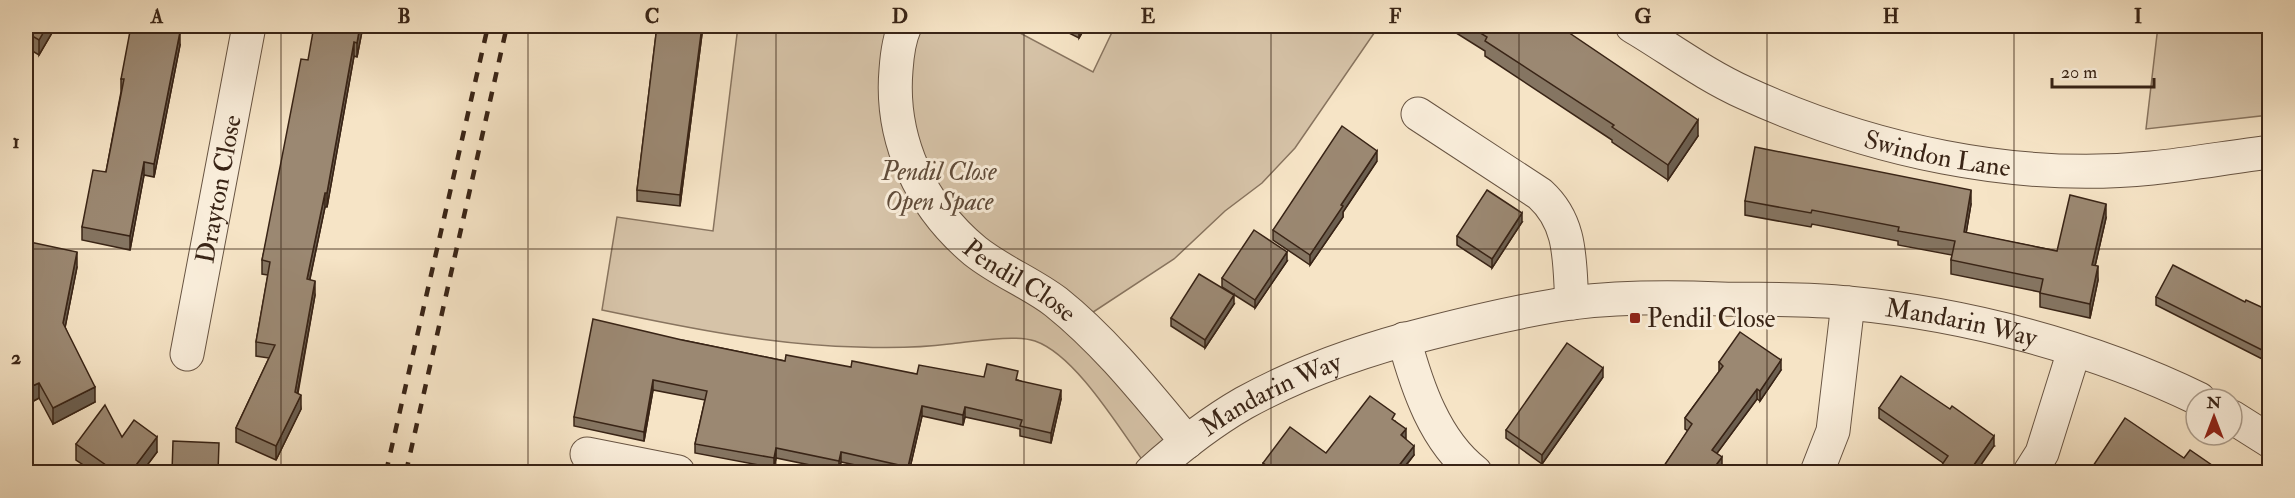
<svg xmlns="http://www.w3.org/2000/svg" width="2295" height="498" font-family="'IM FELL Double Pica',serif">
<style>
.green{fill:#d6c3a8;stroke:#88745f;stroke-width:1.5}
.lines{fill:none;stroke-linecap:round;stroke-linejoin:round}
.stream{stroke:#84705c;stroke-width:10}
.minor-casing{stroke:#685442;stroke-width:35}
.tertiary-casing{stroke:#685442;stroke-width:35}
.minor{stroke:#f9edda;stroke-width:33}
.tertiary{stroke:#f9edda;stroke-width:33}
.rail{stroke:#392416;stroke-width:4.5;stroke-dasharray:10 10;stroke-linecap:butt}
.wall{fill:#857562;stroke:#392416;stroke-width:1.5}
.shaded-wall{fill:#6c5f50;stroke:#392416;stroke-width:1.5}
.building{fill:#9b8872;stroke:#392416;stroke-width:1.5}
.grid{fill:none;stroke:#392416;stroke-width:1.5;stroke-opacity:0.55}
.poi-dot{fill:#8f2418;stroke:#f9edda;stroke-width:2}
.labels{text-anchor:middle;stroke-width:6;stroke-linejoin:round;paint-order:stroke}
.street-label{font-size:26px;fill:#392416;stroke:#f9edda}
.park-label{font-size:26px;font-style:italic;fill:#604c3a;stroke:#f9edda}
.poi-label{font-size:26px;fill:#392416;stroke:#f9edda;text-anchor:start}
.neatline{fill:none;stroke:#392416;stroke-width:2}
.grid-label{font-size:20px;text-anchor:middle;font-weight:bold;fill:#392416}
</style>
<rect width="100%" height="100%" fill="#f6e4c6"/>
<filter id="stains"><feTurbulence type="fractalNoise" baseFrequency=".00333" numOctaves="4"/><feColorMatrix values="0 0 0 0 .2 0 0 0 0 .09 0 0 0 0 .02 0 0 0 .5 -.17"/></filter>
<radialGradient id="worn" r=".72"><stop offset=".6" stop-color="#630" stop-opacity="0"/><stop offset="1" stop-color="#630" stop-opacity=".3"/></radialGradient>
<g class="green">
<path d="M738,26H886L903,31L905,26H1007L1093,72L1115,26H1379L1295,148L1262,183L1225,211L1174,259L1078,322L1187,442L1151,472C1123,435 1078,356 1035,341C1014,334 971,342 949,344C919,348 888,348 858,347C771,345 688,328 602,310L617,217L713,231Z"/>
<path d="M2158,26H2269V115L2146,129Z"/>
</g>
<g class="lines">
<path class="stream" d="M26,470L27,472"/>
<g class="minor-casing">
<g id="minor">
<path id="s1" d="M905,26C899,39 897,55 896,70C890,140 921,206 975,251C1000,271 1031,283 1056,302C1106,342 1146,393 1187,442"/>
<path d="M1418,114L1540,194C1573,224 1569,262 1572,303"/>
<path d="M1404,339C1417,387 1435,441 1475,472"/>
<path id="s2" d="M187,354L249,26"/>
<path d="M2232,417L2270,441"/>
<path d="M587,454L678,472"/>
<path id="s3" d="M1151,472C1179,447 1211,422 1244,403C1302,371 1366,349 1430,333C1477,321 1523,310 1571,303C1620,297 1671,297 1721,299C1763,300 1805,298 1848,303C1966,314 2092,347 2199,399"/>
<path d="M1817,472L1833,431L1848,303"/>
<path d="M2030,472L2042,453L2074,351"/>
</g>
</g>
<g class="tertiary-casing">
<g id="tertiary">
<path id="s4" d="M1632,26C1669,48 1705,75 1745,93C1869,150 2015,182 2152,168C2191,164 2230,157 2270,152"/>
</g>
</g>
<use href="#minor" class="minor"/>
<use href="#tertiary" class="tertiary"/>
<g class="rail">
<path d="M386,472L488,26"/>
<path d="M406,472L507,26"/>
</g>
</g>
<g class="wall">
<path d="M26,26H56L39,55L29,49Z"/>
<path d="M363,26L357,57L354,56L327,207H325L310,279L315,295L298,393L301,409L276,460L236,442V428L269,358L256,356V342L268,275L262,274V260L308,60Z"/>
<path d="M657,26H703L680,206L637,201V190Z"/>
<path d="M1055,26H1086L1079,38Z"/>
<path d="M1445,26H1559L1698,136L1668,180L1612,142V140L1485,56V51Z"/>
<path d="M180,45L154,177L144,175L130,250L82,240V227L106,172L121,92V79Z"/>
<path d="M1377,161L1343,212V217L1310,265L1273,240V230Z"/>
<path d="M1745,201L1971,204L1966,233L2057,251L2106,218L2095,266L2098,280L2090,318L2040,307V292L1951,274V260L1952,255L1898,245V241L1812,224L1811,227L1745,215Z"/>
<path d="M1522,222L1492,268L1457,245V236Z"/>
<path d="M26,255L77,267L65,327L95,402L53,424L39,398L30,403L26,394Z"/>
<path d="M1287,261L1255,308L1222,287V278Z"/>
<path d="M2156,297L2245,302L2270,311V363L2156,305Z"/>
<path d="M1234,304L1205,348L1171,326V318Z"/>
<path d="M682,340L785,361L917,374L984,377L1018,380L1061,399L1051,443L1020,436V429L965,417L963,425L922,416L909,472H888L841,462L839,471L776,458L774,468L695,453V444L705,400L653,390L644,441L574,426V417Z"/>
<path d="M1719,362L1781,370L1760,401L1757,399L1717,453L1722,467L1718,472H1660L1688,431L1685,429V418L1719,372Z"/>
<path d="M1603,377L1542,464L1506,438V430Z"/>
<path d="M1879,408L1994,446L1943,463L1879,418Z"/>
<path d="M1395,421L1414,455L1402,471L1404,472H1263V463L1326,453Z"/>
<path d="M122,437L157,452L142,472H94L76,460V444Z"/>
</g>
<g class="shaded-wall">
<path d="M47,26H56L39,55V40Z"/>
<path d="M360,26H363L357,57V43Z"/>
<path d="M702,26H703L680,206V195Z"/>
<path d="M1079,26H1086L1079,38Z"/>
<path d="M180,32V45L154,177V164Z"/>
<path d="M29,34V49L26,56V40Z"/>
<path d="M354,42V56L327,207V193Z"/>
<path d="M1698,120V136L1668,180V165Z"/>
<path d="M1377,151V161L1343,212V217L1310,265V255L1341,205Z"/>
<path d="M144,162V175L130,250V236Z"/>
<path d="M1971,190V204L1964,246V232Z"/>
<path d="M325,193V207L307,292V279Z"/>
<path d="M2106,204V218L2092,279V265Z"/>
<path d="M1522,213V222L1492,268V259Z"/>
<path d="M77,252V267L63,338V323Z"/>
<path d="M1287,252V261L1255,308V300Z"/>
<path d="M2098,266V280L2090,318V304Z"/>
<path d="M315,281V295L295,406V392Z"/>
<path d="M1234,295V304L1205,348V340Z"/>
<path d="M1781,360V370L1760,401V391Z"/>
<path d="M1603,368V377L1542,464V455Z"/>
<path d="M653,380V390L644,441V432Z"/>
<path d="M39,383V398L30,403V387Z"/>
<path d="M95,387V402L53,424V408Z"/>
<path d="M1757,389V399L1712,460V450Z"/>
<path d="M1061,390V399L1051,443V433Z"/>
<path d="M301,395V409L276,460V446Z"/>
<path d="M922,406V416L909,472H908V467Z"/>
<path d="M965,407V417L963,425V415Z"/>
<path d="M1406,429V439L1401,435Z"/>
<path d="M1994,436V446L1976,472H1969Z"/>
<path d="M157,437V452L142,472H136V465Z"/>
<path d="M1414,446V455L1400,472L1397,468Z"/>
<path d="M776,448V458L774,468V458Z"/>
<path d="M841,452V462L839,471V461Z"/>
<path d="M1722,457V467L1718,472H1711Z"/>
</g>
<g class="building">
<path d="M26,26H47L39,40L29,34L26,40Z"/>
<path d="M131,26H145L180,32L154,164L144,162L130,236L82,227L93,170L106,172L124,79H121Z"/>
<path d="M314,26H360L357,43L354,42L327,193H325L307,279L315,281L295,392L301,395L276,446L236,428L275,345L256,342L270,262L262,260L301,59L308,60Z"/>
<path d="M657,26H702L680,195L637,190Z"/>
<path d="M1469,26H1559L1698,120L1668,165L1612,127L1614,125L1485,41L1487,37Z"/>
<path d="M1342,126L1377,151L1341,205L1343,206L1310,255L1273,230Z"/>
<path d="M1755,147L1971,190L1964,232L2057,251L2070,195L2106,204L2092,265L2098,266L2090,304L2040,293L2043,279L1951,260L1955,241L1898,231L1899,227L1812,210L1811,213L1745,201Z"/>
<path d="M1487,190L1522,213L1492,259L1457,236Z"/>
<path d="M1254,230L1287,252L1255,300L1222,278Z"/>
<path d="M30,242L77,252L63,323L95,387L53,408L39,383L30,387L26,379V255L28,256Z"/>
<path d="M2173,265L2245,302L2246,300L2270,311V354L2156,297Z"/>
<path d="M1199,274L1234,295L1205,340L1171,318Z"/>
<path d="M593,319L682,340L785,361L786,355L851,367L852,361L917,374L919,365L984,377L987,364L1018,371L1016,380L1061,390L1051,433L1020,426L1022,420L965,407L963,415L922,406L908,467L841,452L839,461L776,448L774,458L695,444L707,391L653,380L644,432L574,417Z"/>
<path d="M1740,332L1781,360L1760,391L1757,389L1712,450L1722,457L1711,472H1660L1692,424L1685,418L1723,366L1719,362Z"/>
<path d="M1567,343L1603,368L1542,455L1506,430Z"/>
<path d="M1901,376L1950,409L1952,406L1994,436L1969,472H1937L1948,456L1879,408Z"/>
<path d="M1370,396L1395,414L1392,419L1406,429L1401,435L1414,446L1397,468L1404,472H1276L1263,463L1290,427L1326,453Z"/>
<path d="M105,405L122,437L134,420L157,437L136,465L140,472H116L76,444Z"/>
<path d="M2125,418L2184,458L2190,450L2222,472H2089Z"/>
<path d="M173,441L219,443L218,472H172Z"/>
</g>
<path class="grid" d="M281,26V472M528,26V472M776,26V472M1024,26V472M1271,26V472M1519,26V472M1767,26V472M2014,26V472M26,249H2270"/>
<rect class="poi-dot" x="1629" y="312" width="12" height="12" rx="3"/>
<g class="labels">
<g class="street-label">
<text dy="9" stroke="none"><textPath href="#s4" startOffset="334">Swindon Lane</textPath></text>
<text dy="9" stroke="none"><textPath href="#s2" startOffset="168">Drayton Close</textPath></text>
<text dy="9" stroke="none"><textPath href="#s1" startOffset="304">Pendil Close</textPath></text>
<text dy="9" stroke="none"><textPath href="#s3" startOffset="852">Mandarin Way</textPath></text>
<text dy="9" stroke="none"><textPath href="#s3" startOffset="144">Mandarin Way</textPath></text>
</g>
<g class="park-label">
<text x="939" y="180">Pendil Close<tspan x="939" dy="30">Open Space</tspan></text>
</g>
<g class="poi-label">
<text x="1647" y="327">Pendil Close</text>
</g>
</g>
<rect width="2295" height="498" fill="none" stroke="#f6e4c6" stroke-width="66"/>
<g transform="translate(2214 417)"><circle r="28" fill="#f9edda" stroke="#ac9d8c" stroke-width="1.5"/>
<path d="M0-4.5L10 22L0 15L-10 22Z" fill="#8f2418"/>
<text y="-9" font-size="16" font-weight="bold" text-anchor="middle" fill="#392416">N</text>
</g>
<path d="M2052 78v9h102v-9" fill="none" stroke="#392416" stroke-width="3"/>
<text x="2061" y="78" font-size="18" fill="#392416" stroke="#f9edda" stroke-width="4.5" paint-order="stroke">20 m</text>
<rect x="33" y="33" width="2229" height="432" class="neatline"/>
<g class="grid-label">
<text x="157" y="23">A</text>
<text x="404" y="23">B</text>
<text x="652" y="23">C</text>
<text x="900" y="23">D</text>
<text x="1148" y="23">E</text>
<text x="1395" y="23">F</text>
<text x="1643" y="23">G</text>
<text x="1891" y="23">H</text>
<text x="2138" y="23">I</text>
<text x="16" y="148">1</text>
<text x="16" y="364">2</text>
</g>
<rect width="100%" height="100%" filter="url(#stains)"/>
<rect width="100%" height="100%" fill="url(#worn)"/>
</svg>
